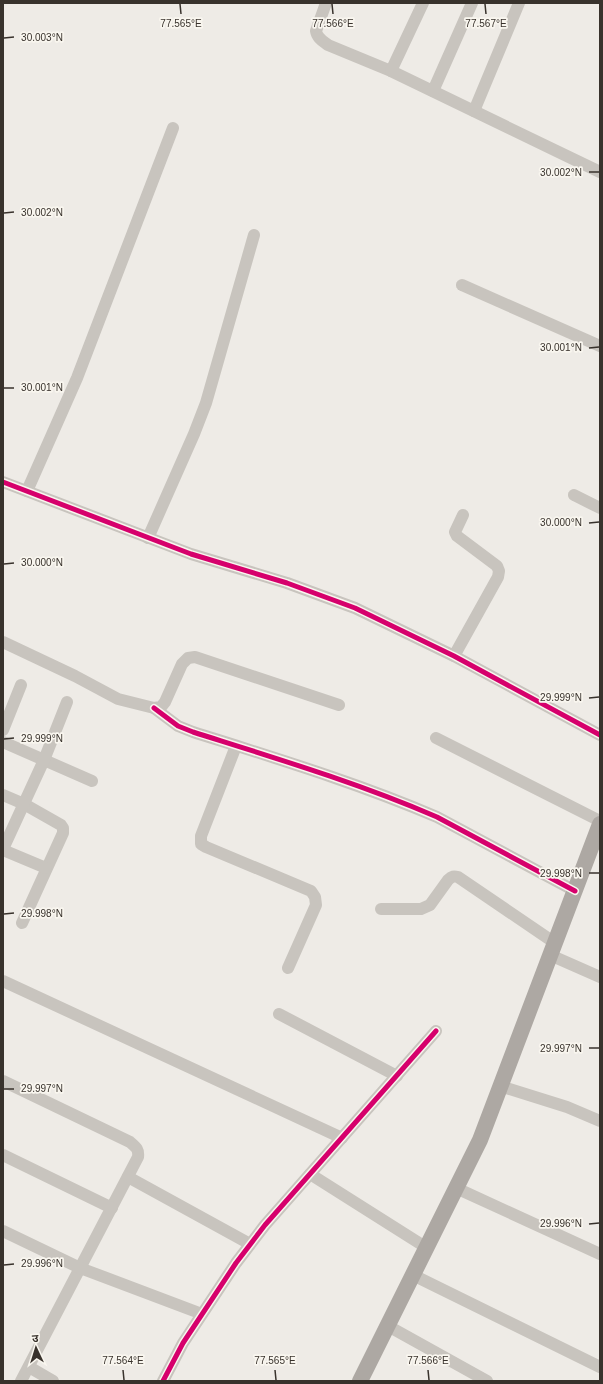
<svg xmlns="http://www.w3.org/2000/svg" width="603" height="1384" font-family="Arial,'Noto Sans Devanagari',sans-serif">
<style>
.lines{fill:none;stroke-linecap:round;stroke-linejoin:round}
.minor{stroke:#c8c4be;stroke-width:12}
.major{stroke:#ada8a3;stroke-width:16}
.cycleway-casing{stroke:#f9f6ef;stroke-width:8}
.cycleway{stroke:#d6006c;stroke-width:5}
.ticks{fill:none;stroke:#38322c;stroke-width:1.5}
.ticks-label{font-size:10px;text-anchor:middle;fill:#38322c;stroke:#f9f6ef;stroke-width:3.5;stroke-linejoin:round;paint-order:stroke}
</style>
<rect width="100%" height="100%" fill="#eeebe6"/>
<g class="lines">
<g class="minor">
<path d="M326,3L316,31C317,38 323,41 328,45L391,71"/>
<path d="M423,3L391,71L600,172"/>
<path d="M433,91L472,3"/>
<path d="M474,111L519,3"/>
<path d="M462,285L600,346"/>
<path d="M3,482L191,554L287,583L355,608L454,656L600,735"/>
<path d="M27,491L77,378L173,128"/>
<path d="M574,495L600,508"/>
<path d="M148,538L194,434L206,403L254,235"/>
<path d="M3,642L75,676L118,699L154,708L161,707L165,702L182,664L188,658L195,657L339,705"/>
<path d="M454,656L498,577L499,571L497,566L457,536L455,532L463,515"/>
<path d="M154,708L178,726L193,732C275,758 358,783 437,817L575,891"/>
<path d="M3,730L21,685"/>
<path d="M436,738L600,821"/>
<path d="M3,742L92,781"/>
<path d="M236,746L201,836V844L206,847L311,891L315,897L316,905L288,968"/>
<path d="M3,795L24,804L61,825L63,828V833L22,923"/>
<path d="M3,849L44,760L67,702"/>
<path d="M3,850L46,868"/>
<path d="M381,909H421L430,905L448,880C452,876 454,876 458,877L555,943"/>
<path d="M550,955L600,977"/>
<path d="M3,981L342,1138"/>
<path d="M279,1014L397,1076"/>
<path d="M3,1081L130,1142C136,1147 139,1149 138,1157L21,1381"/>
<path d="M500,1086L567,1107L600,1121"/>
<path d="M3,1155L112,1208"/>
<path d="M310,1174L427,1248"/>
<path d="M128,1177L250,1244"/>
<path d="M456,1188L600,1254"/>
<path d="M3,1231L80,1268L202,1314"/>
<path d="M413,1275L600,1367"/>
<path d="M388,1326L487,1381"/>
<path d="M29,1367L53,1381"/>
<path d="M163,1381L183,1343L236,1263L265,1225L436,1031"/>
</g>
<path class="major" d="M360,1381L480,1140L600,824"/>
<g class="cycleway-casing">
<g id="cycleway">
<path d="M3,482L191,554L287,583L355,608L454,656L600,735"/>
<path d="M154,708L178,726L193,732C275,758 358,783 437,817L575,891"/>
<path d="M163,1381L183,1343L236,1263L265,1225L436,1031"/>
</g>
</g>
<use href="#cycleway" class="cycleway"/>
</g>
<path class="ticks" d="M180,4L181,14M332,4L333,14M485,4L486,14M4,38L14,37M589,172H599M4,213L14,212M589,348L599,347M4,388H14M589,523L599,522M4,564L14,563M589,698L599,697M4,739L14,738M589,873H599M4,914L14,913M589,1048H599M4,1089H14M589,1224L599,1223M4,1265L14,1264M123,1370L124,1380M275,1370L276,1380M428,1370L429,1380"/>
<g class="ticks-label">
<text x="181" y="27">77.565°E</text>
<text x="333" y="27">77.566°E</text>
<text x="486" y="27">77.567°E</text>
<text x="42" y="41">30.003°N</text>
<text x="561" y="176">30.002°N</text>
<text x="42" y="216">30.002°N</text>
<text x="561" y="351">30.001°N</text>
<text x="42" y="391">30.001°N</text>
<text x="561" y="526">30.000°N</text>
<text x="42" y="566">30.000°N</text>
<text x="561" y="701">29.999°N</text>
<text x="42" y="742">29.999°N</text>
<text x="561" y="877">29.998°N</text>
<text x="42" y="917">29.998°N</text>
<text x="561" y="1052">29.997°N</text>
<text x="42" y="1092">29.997°N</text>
<text x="561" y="1227">29.996°N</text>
<text x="42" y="1267">29.996°N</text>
<text x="123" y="1364">77.564°E</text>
<text x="275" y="1364">77.565°E</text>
<text x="428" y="1364">77.566°E</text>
</g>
<rect width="603" height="1384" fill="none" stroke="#38322c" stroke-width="8"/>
<g transform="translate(36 1348) rotate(356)" stroke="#f9f6ef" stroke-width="3" paint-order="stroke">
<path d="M0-3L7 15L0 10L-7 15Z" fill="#38322c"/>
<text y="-6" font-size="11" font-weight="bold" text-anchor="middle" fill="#38322c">उ</text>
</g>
</svg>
